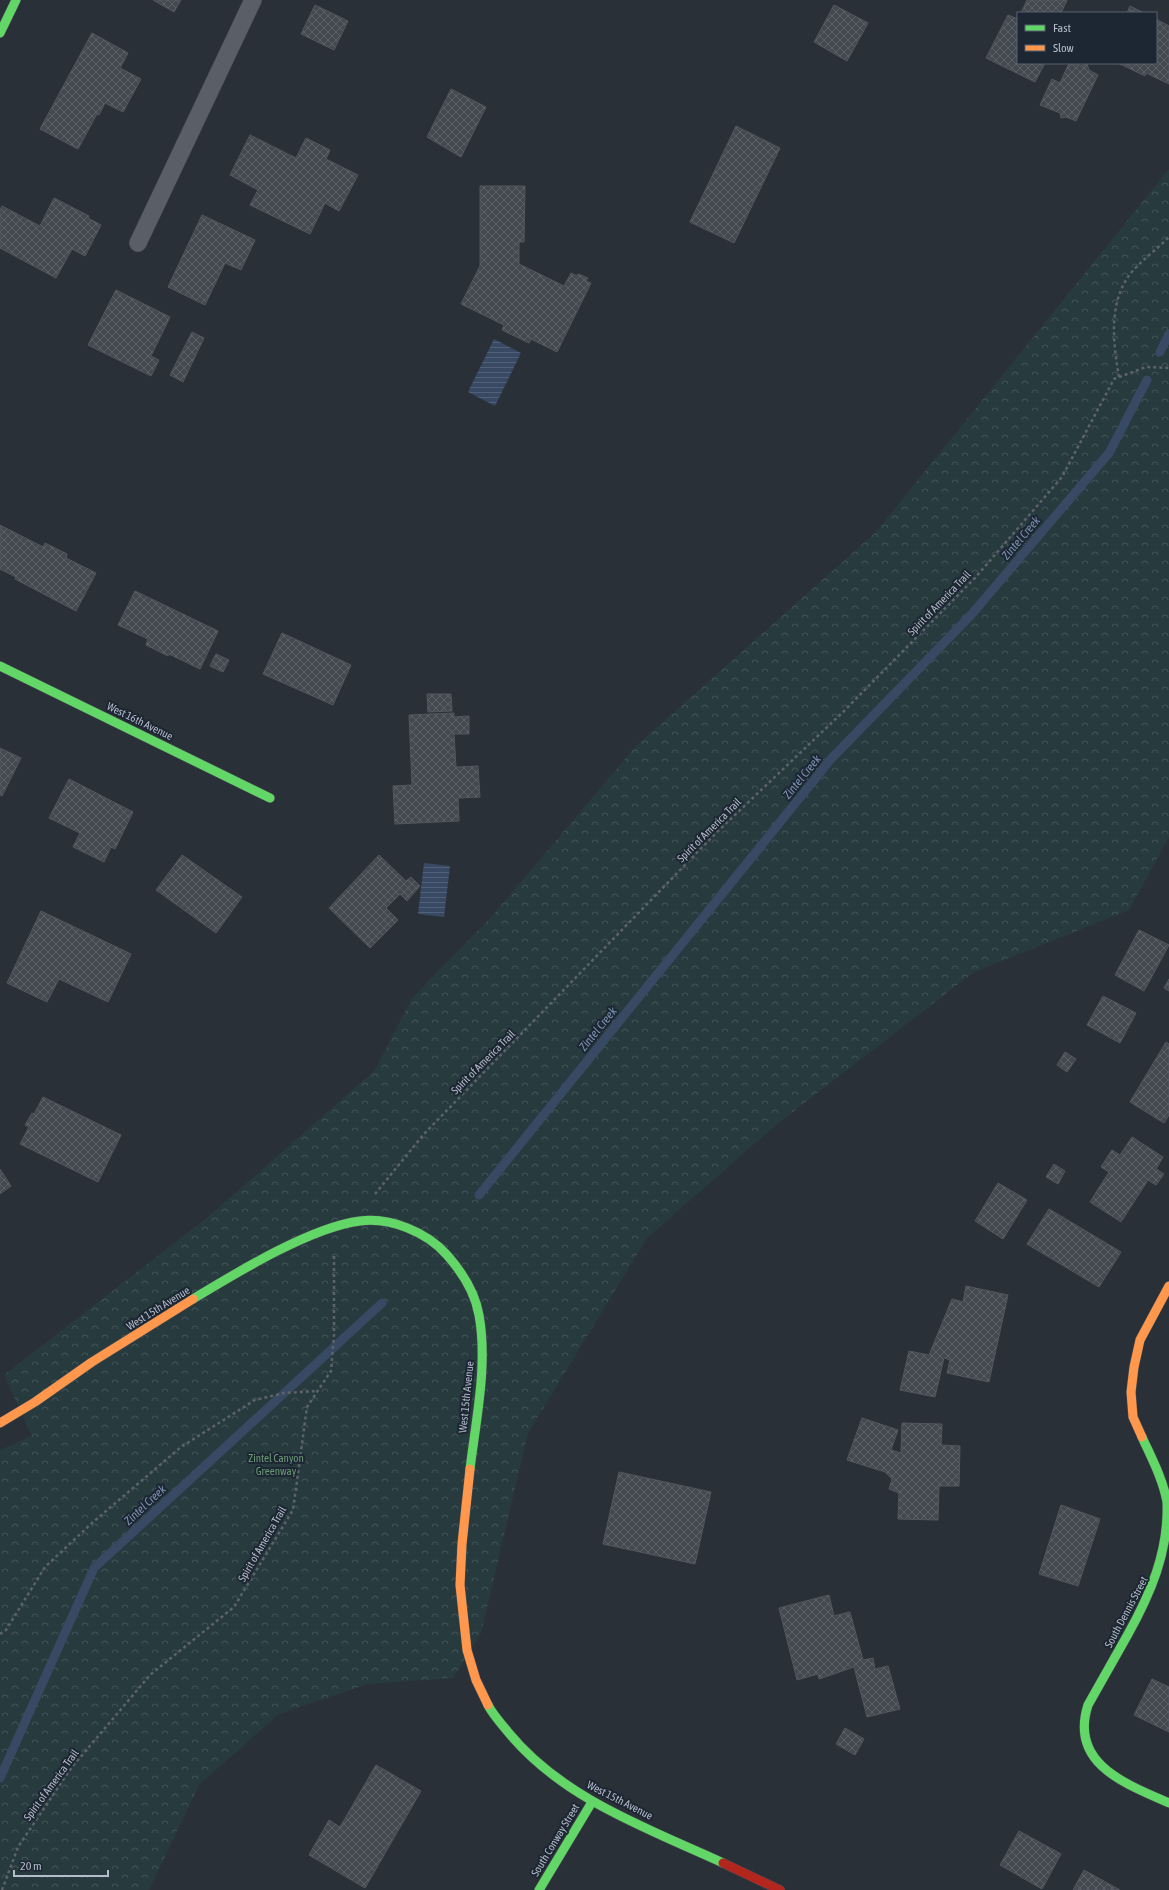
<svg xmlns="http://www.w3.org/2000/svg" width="1169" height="1890" font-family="'Asap Condensed',sans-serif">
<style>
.park{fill:url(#park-crowns)}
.water{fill:url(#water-rules)}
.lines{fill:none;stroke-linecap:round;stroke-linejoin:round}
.stream{stroke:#384963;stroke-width:9}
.building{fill:url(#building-cross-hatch);stroke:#52575f}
.lane-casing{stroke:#484c53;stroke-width:18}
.fast-casing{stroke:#484c53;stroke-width:10}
.slow-casing{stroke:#484c53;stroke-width:10}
.jam-casing{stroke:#484c53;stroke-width:10}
.path{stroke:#5d636a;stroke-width:2.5;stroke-dasharray:3 3;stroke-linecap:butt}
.lane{stroke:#5a5e66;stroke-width:17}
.fast{stroke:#63d668;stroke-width:9}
.slow{stroke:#ff974d;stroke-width:9}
.jam{stroke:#b3261e;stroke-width:9}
.labels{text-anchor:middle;stroke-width:4;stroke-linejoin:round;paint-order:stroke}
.street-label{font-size:11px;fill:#b4bcc9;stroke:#1d2633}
.park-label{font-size:11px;fill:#6b9a76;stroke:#1d2633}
.water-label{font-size:12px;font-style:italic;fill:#7c92b1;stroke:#1d2633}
</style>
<defs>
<pattern id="park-crowns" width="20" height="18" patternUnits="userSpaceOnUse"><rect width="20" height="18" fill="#273a3e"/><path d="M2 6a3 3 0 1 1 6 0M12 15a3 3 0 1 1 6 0" fill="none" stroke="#445559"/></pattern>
<pattern id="water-rules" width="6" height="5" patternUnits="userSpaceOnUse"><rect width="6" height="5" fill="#384963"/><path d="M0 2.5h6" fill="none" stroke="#526178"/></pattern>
<pattern id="building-cross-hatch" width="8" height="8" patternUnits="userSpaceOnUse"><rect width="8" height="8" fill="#444950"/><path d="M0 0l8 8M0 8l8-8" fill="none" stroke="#5d6168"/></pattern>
</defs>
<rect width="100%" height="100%" fill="#2a3038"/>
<path class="park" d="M1169,169V837L1129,910L974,972L777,1124L647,1238L528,1433L481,1633L453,1678L368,1684L279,1714L199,1785L149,1890H0V1450L32,1436L4,1375L208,1217L375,1070L412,998L493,915L636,746L876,532Z"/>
<g class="water">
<path d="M494,339L521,353L495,406L468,392Z"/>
<path d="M424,863L450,866L444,917L418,914Z"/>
</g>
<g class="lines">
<g class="stream">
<path d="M1160,352L1169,334"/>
<path d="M479,1195L831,759L971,615L1109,453L1147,380"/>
<path d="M0,1778L94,1568L382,1303"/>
</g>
</g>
<g class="building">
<path d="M153,0H181L174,12Z"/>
<path d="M1027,0H1067L1061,13H1021Z"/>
<path d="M315,5L348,21L334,50L301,34Z"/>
<path d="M834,5L868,23L847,61L814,42Z"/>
<path d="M1130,6L1144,13H1127Z"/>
<path d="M1008,15L1018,19V63H1045L1035,82L986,58Z"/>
<path d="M1156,19L1169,26V84L1146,73L1145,76L1118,63H1156Z"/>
<path d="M92,33L128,53L120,68L141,79L123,112L105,103L99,115L97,114L78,149L40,129Z"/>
<path d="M1069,63H1075L1081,66L1087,64L1089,70L1098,75L1076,121L1066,117L1061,118L1060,113L1040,105L1052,79L1060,83Z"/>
<path d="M451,89L486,107L461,157L427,137Z"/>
<path d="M736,126L780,148L734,243L690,222Z"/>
<path d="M250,135L296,158L306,138L330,150L326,159L358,175L339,211L325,203L310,234L250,205L258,190L230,175Z"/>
<path d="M480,186H525L524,242H519V264L564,286L571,273L577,276L578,274L588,278L586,281L591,283L557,352L531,339L529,343L502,330L504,325L461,304L480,266Z"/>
<path d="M54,198L89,216L88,218L101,225L85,256L72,249L56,278L0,248V210L2,206L40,226Z"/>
<path d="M202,215L255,240L241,270L225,263L205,305L168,287Z"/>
<path d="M116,290L170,317L151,356L159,360L151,376L88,345Z"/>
<path d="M192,332L204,338L183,382L170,375Z"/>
<path d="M0,525L43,547L45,543L67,554L66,558L96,573L76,611L15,579L16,577L0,569Z"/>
<path d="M135,591L218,631L200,669L169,654L168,656L146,645L148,639L118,625Z"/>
<path d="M282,633L351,665L333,705L263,674Z"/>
<path d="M216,654L229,660L223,672L210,666Z"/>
<path d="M427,694H451L452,711L428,712Z"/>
<path d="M454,713V717L469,716V734H454L456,767L478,766L480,797L458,798L459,821L395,824L393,786L412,785L409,715Z"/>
<path d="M0,748L21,758L2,796L0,795Z"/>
<path d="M69,779L133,812L115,849L111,847L104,862L73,847L80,833L49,818Z"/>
<path d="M182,855L242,897L216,933L156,890Z"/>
<path d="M379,855L406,881L411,877L420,886L407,901L400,894L386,908L398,920L370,948L329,908Z"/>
<path d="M41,911L131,954L108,1002L59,979L47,1002L7,983Z"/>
<path d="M1139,930L1169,945L1144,991L1115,975Z"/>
<path d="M1169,979V991L1164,988Z"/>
<path d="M1103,996L1136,1013L1120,1043L1087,1025Z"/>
<path d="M1166,1042L1169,1044V1115L1164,1123L1130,1102Z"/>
<path d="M1065,1052L1076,1059L1067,1072L1057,1065Z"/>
<path d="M43,1097L121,1135L98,1182L20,1144L29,1127L25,1125L32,1113L34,1114Z"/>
<path d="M1132,1137L1163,1157L1156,1169L1164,1174L1156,1185L1148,1180L1121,1222L1090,1202L1109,1172L1101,1167L1112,1150L1120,1155Z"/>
<path d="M1054,1164L1065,1171L1058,1184L1046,1177Z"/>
<path d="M0,1169L11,1186L0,1194Z"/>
<path d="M998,1183L1027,1200L1003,1239L975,1221Z"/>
<path d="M1049,1209L1121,1252L1099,1287L1027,1244Z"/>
<path d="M966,1286L1008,1295L989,1382L947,1373L950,1360L944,1358L935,1397L900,1390L909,1351L929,1355L952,1299L963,1302Z"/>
<path d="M862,1418L898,1430L891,1450L901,1453L902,1423L942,1424L941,1445L960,1446L959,1486H939L938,1520L898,1519L899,1493L889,1489L892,1479L885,1472L847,1460Z"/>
<path d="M619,1472L711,1492L695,1564L603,1544Z"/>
<path d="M1061,1505L1100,1519L1078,1586L1039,1574Z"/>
<path d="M829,1595L834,1616L850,1612L863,1660L873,1658L875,1669L888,1666L900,1709L867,1717L854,1667L819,1679L818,1674L797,1680L779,1608Z"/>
<path d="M1152,1679L1169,1687V1732L1134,1715Z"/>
<path d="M845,1728L864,1739L855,1755L836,1744Z"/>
<path d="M376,1765L421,1791L365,1888L309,1855L329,1820L340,1827Z"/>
<path d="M1019,1831L1061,1854L1042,1889L1000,1865Z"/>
<path d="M1084,1870L1120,1890H1073Z"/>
</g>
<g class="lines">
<g class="lane-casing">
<path id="lane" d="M138,243L253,0"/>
</g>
<g class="fast-casing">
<g id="fast">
<path d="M0,33L16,0"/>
<path d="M0,666L270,798"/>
<path d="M193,1299C236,1273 311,1227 360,1221C390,1217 427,1232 447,1255C462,1272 475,1292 479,1315C488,1365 476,1419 470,1469"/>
<path d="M1142,1437C1151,1457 1163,1479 1167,1502C1169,1552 1150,1595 1127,1636C1114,1659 1101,1682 1088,1705C1069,1764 1126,1784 1169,1803"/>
<path d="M488,1705C493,1715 501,1723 508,1732C563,1799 647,1828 723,1863"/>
<path d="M539,1890L592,1802"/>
</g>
</g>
<g class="slow-casing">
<g id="slow">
<path d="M0,1423L35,1402L92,1362L193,1299"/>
<path d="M1142,1437L1133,1417L1131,1392L1134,1367L1140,1340L1169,1286"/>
<path d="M470,1469L462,1544L460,1585L467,1650L476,1680L488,1705"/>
</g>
</g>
<g class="jam-casing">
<path id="jam" d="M723,1863L780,1890"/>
</g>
<g class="path">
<path d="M1119,377C1113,343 1108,302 1131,273C1142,260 1157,249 1169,237"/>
<path d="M375,1194L424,1134L715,834L843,712L975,578L1062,477L1114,379L1146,367L1169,368"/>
<path d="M0,1634L6,1630L45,1567L92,1523L181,1447L255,1400L284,1393L318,1391"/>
<path d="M2,1890L18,1847L72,1767L150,1675L234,1607L293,1510L307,1407L331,1371L334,1335V1256"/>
</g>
<use href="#lane" class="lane"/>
<use href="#fast" class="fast"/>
<use href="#slow" class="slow"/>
<use href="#jam" class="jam"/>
</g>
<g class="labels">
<g class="street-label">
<text transform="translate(939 603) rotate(-46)" y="4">Spirit of America Trail</text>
<text transform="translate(140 721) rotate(26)" y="4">West 16th Avenue</text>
<text transform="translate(709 830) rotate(-45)" y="4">Spirit of America Trail</text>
<text transform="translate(483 1062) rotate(-45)" y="4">Spirit of America Trail</text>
<text transform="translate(158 1308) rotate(-32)" y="4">West 15th Avenue</text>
<text transform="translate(466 1397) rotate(-84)" y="4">West 15th Avenue</text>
<text transform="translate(262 1544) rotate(-60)" y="4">Spirit of America Trail</text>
<text transform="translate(1126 1612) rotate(-62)" y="4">South Dennis Street</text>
<text transform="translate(51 1785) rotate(-54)" y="4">Spirit of America Trail</text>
<text transform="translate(620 1800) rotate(27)" y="4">West 15th Avenue</text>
<text transform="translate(555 1840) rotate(-59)" y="4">South Conway Street</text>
</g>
<g class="park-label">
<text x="276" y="1462">Zintel Canyon<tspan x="276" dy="13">Greenway</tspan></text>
</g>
<g class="water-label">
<text transform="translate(1021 538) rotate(-50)" y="4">Zintel Creek</text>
<text transform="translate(802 777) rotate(-51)" y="4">Zintel Creek</text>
<text transform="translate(598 1029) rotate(-51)" y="4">Zintel Creek</text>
<text transform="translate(145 1505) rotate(-43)" y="4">Zintel Creek</text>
</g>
</g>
<rect x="1017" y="12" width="140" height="52" fill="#1d2633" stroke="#59626f"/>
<rect x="1025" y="25" width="20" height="6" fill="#63d668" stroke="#59626f"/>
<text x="1053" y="32" font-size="12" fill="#b4bcc9">Fast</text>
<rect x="1025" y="45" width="20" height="6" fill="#ff974d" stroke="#59626f"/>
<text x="1053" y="52" font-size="12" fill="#b4bcc9">Slow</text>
<path d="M14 1870v6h94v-6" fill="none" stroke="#b4bcc9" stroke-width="2"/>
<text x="20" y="1870" font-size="12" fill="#b4bcc9" stroke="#1d2633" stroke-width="3" paint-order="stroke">20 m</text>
</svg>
